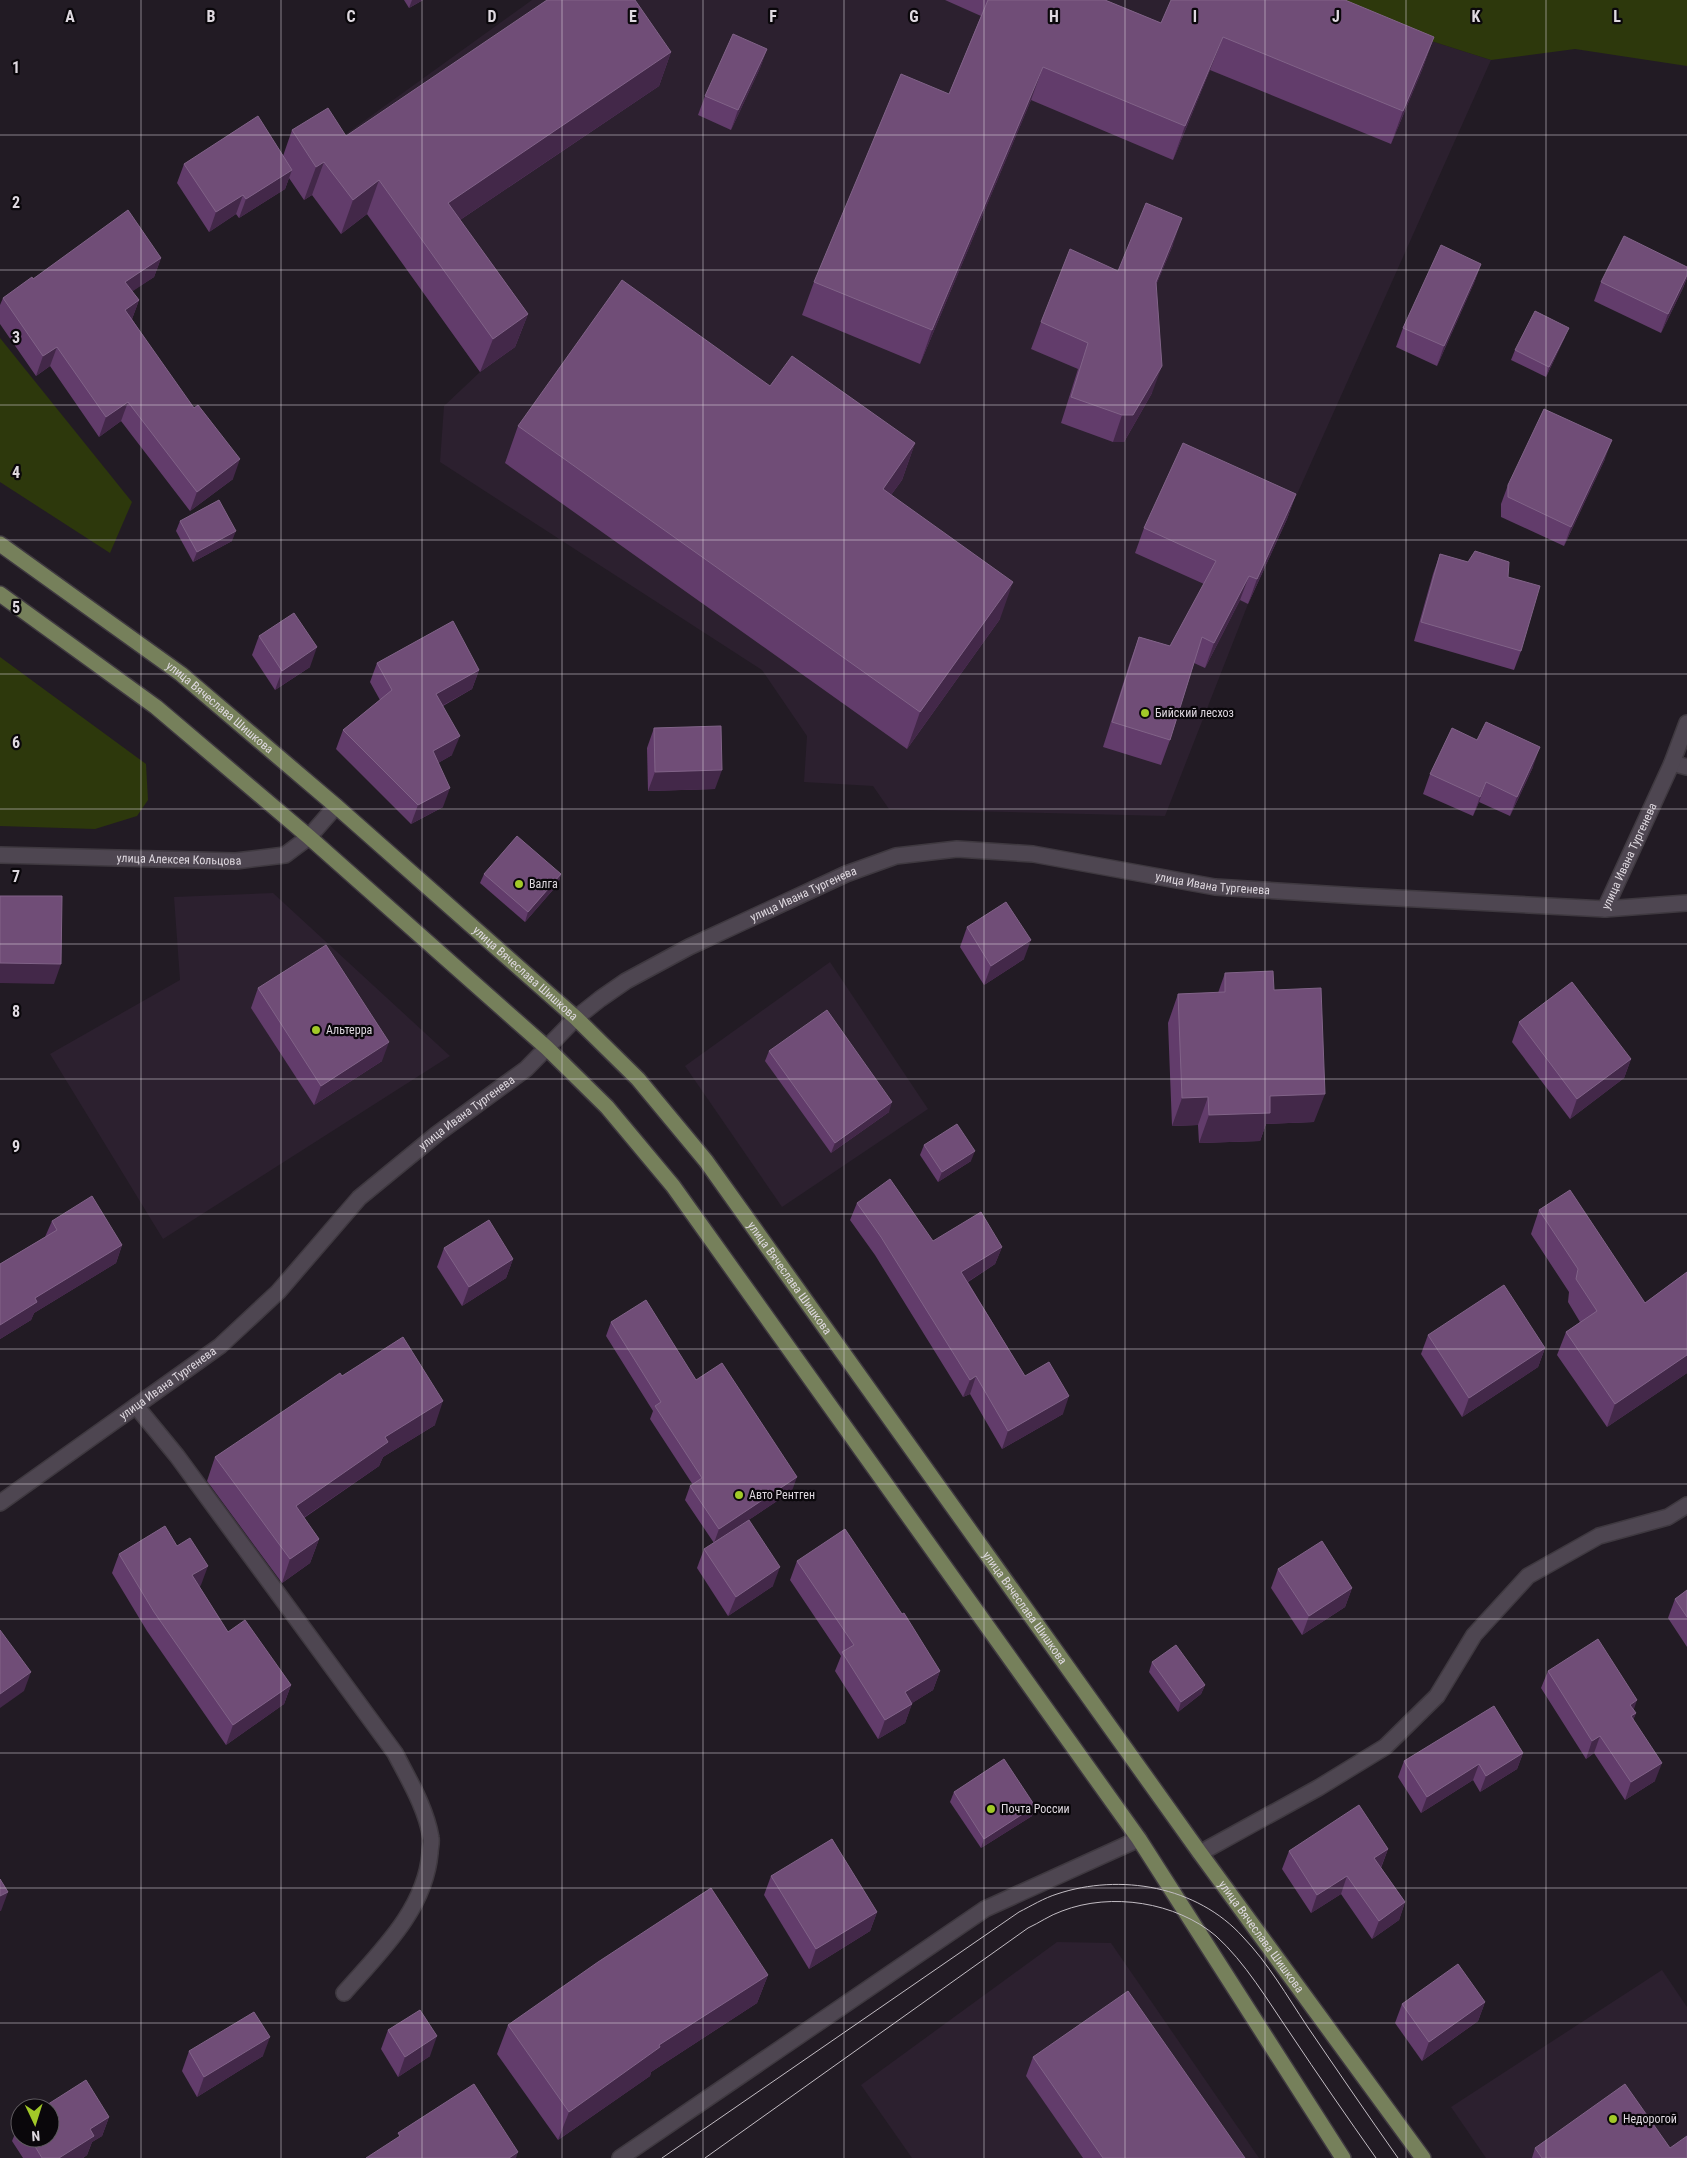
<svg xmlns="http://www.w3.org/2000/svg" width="1687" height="2158" font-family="'Roboto Condensed',sans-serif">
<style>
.built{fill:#2c202f}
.green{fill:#2d380c}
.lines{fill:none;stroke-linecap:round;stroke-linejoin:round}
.lane-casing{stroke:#3f3940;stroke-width:18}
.street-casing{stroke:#3f3940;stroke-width:18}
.primary-casing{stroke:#3f3940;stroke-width:18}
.lane{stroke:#4e4651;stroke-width:15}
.street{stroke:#4e4651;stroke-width:15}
.primary{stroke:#76805b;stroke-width:15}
.tram{stroke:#c3bdc4;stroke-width:1}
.wall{fill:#623c6b}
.shaded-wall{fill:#432849}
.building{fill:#704d77;stroke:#816388}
.grid{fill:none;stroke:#dfd9e0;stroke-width:1;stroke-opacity:0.55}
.poi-dot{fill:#a2c928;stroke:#0a070b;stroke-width:2}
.labels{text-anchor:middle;stroke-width:4.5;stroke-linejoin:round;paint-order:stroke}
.street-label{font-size:12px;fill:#dfd9e0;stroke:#0a070b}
.poi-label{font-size:12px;fill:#dfd9e0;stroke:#0a070b;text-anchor:start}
.grid-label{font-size:16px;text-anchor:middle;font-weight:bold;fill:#dfd9e0;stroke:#0a070b;stroke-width:4.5;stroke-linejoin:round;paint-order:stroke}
</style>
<rect width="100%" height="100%" fill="#221b24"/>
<g class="built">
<path d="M532,0H1302L1491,60L1248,604L1165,816L889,809L873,786L804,782L807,736L762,670L440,462L444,406L480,372L343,181L332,144Z"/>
<path d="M273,893L450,1056L163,1239L50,1054L180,980L174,897Z"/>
<path d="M830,962L928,1109L782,1207L685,1066Z"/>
<path d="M1057,1942L1111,1943L1259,2158H912L861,2085Z"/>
<path d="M1662,1970L1687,2007V2158H1486L1451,2107Z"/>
</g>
<g class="green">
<path d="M1302,0H1687V66L1575,49L1491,60Z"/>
<path d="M0,338L132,502L110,553L0,482Z"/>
<path d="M0,657L146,764L148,800L137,816L95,829L0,826Z"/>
</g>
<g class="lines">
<g class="lane-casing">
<g id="lane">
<path d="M1672,763L1687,767"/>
<path d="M136,1406L177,1456L395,1753C409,1780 426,1808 431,1838C432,1842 430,1848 430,1853C425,1910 380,1952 344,1993"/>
</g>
</g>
<g class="street-casing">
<g id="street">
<path id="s1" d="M0,855L236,861L285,855L309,837L336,806"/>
<path id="s2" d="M1605,909L1672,763L1687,723"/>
<path id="s3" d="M0,1503L220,1346L278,1292L359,1198L437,1134L526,1069L576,1018L600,999L626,981L689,947L846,874L896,856L957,849L1033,854L1215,887L1359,896L1605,909L1687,903"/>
<path d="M1200,1853L1318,1788L1385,1747L1437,1696L1474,1635L1528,1576L1599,1536L1668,1517L1687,1505"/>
<path d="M620,2158L985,1909L1139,1839"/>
</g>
</g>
<g class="primary-casing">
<g id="primary">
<path id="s4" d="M0,544L181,674L336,806L576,1018L638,1079L706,1161L1200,1853L1423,2158"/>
<path d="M0,594L156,707L309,837L547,1048L607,1107L673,1186L1139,1839L1343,2158"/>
</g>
</g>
<use href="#lane" class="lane"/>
<use href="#street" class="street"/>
<use href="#primary" class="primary"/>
<g class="tram">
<path d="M662,2158L1019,1912C1031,1906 1044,1898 1057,1894C1120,1873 1197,1886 1243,1937C1268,1963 1287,1996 1307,2026C1337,2070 1367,2114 1398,2158"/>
<path d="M705,2158L1028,1928C1039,1923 1050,1915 1062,1911C1111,1892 1176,1902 1216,1936C1245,1962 1268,2001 1290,2033C1318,2075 1347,2117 1376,2158"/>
</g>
</g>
<g class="wall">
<path d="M404,0H423L409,8Z"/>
<path d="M945,0H1105L1161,23L1434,37L1422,70L1391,144L1210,70L1173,160L1031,100L920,364L802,315L814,282L949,94L981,16Z"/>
<path d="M767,49L760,68L731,130L698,115L705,96Z"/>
<path d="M671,52L659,86L460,220L528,314L515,347L480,372L367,214L341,234L312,195L304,200L289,178L285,189L239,218L236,214L209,232L177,183L184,164L283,156L292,130L346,136Z"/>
<path d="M1173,245L1156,285L1152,393L1124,442H1113L1061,423L1078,369L1031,349L1041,322L1118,271Z"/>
<path d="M161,258L154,277L132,291L139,300L132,319L233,479L190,511L121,421L99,437L50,366L36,376L0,324V305L3,298L33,279Z"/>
<path d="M1481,264L1474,283L1437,366L1396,347L1403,328Z"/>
<path d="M1687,267V278L1683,288L1661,333L1594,301L1601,282Z"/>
<path d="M1565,337L1546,377L1511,360L1515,350Z"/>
<path d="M770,386L915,443L902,480L891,495L1000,619L907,749L505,463L518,426Z"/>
<path d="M1605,459L1564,546L1501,517V504L1508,485Z"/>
<path d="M1296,494L1287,519L1248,604L1240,600L1205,668L1194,663L1170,740L1161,765L1103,747L1130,662L1139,637L1170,646L1204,584L1135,553L1144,528Z"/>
<path d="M180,521L232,541L193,562L176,531Z"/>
<path d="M1440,554L1468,562L1508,577L1521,651L1514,670L1414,641L1433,574Z"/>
<path d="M259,636L310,667L275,690L252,655Z"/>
<path d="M377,663L479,670L472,689L443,706L452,755L438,763L443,807L411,824L336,749L343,730L380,700L370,682Z"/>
<path d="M654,728L715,789L648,791L647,748Z"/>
<path d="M1533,767L1510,816L1479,802L1473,816L1423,794L1430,774Z"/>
<path d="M484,874H561L558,884L525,922L480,883Z"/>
<path d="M967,927L1024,959L984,985L960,947Z"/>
<path d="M1225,973L1274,990L1314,1122L1266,1124L1260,1141L1199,1143L1198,1125L1172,1126L1168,1023L1178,994L1218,993Z"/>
<path d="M258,988L382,1061L314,1105L251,1008Z"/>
<path d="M1519,1022L1631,1059L1624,1078L1570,1119L1512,1042Z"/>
<path d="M769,1051L889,1112L831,1153L765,1061Z"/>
<path d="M924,1145L971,1161L938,1182L920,1155Z"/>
<path d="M857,1203L933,1241L1002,1247L995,1264L968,1282L1025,1376L1063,1414L1002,1449L970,1394L963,1397L875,1255L850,1220Z"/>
<path d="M1539,1210L1645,1303L1687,1272V1373L1607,1427L1557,1355L1566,1332L1580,1322L1568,1302L1569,1292L1531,1234Z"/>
<path d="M52,1221L122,1245L116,1263L34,1313L31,1320L0,1339V1264L45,1237Z"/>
<path d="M444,1248L513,1259L506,1278L462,1306L437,1267Z"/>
<path d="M611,1322L696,1380L792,1491L714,1543L685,1500L690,1486L693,1485L650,1419L653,1411L606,1336Z"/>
<path d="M1428,1335L1545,1348L1538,1367L1462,1417L1421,1354Z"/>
<path d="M342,1376L435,1425L383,1457L379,1466L304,1518L319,1539L310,1563L282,1583L207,1481L215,1457Z"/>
<path d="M704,1549L773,1586L728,1616L697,1568Z"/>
<path d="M119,1554L201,1585L199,1586L228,1632L291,1685L284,1704L226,1745L147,1631L112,1573Z"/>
<path d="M797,1561L940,1671L933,1690L912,1703L905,1723L878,1739L835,1671L841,1656L790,1580Z"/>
<path d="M1278,1569L1352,1588L1345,1607L1302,1635L1271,1588Z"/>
<path d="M1687,1590V1647L1668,1618L1675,1599Z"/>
<path d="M1152,1662L1205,1685L1201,1694L1178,1712L1149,1672Z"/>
<path d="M1548,1671L1634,1710L1636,1713L1633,1720L1655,1781L1625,1800L1594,1753L1586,1759L1541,1688Z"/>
<path d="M1523,1753L1517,1769L1480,1792L1473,1780L1421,1813L1398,1777L1404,1761Z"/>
<path d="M954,1792L1032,1816L981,1848L950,1802Z"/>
<path d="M1388,1849L1381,1868L1405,1902L1399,1920L1372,1939L1341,1894L1311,1913L1282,1869L1289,1851Z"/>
<path d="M771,1876L877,1912L870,1931L809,1969L764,1895Z"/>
<path d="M768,1975L757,2003L651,2072L650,2076L558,2140L497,2054L508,2025Z"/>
<path d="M1485,2002L1478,2021L1422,2061L1395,2023L1402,2004Z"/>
<path d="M388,2030L430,2056L398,2077L381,2049Z"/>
<path d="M189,2051L263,2056L197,2097L182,2071Z"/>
<path d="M1033,2057L1245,2158H1083L1026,2076Z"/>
<path d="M109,2117L102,2136L92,2142L87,2155L83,2158H23L12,2141L20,2122V2138H50Z"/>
<path d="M1535,2148H1670L1687,2158H1532Z"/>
</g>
<g class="shaded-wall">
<path d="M412,0H423L409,8Z"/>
<path d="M1223,37L1210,70L1173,160L1185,126Z"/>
<path d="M1434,37L1422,70L1391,144L1403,111Z"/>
<path d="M767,49L760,68L731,130L738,110Z"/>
<path d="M671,52L659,86L436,236L448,203Z"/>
<path d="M1043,67L1031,100L920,364L932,330Z"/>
<path d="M324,162L312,195L304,200L316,167Z"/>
<path d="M292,170L285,189L239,218L246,199Z"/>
<path d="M379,180L367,214L341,234L353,200Z"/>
<path d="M243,195L236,214L209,232L216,212Z"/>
<path d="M1182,218L1173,245L1146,309L1156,282Z"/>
<path d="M161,258L154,277L118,301L125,282Z"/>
<path d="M1481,264L1474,283L1437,366L1444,346Z"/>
<path d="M1687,275V278L1683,288L1661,333L1668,314Z"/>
<path d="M139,300L132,319L125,310Z"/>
<path d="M528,314L515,347L480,372L493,339Z"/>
<path d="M1569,328L1565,337L1546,377L1549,367Z"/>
<path d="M57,347L50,366L36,376L43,356Z"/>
<path d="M1162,366L1152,393L1124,442H1113L1122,415Z"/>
<path d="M128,402L121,421L99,437L106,417Z"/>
<path d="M1612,440L1605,459L1564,546L1571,527Z"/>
<path d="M915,443L902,480L869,525L883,489Z"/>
<path d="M240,459L233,479L190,511L197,492Z"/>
<path d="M1296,494L1287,519L1248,604L1257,579Z"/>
<path d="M236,531L232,541L193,562L197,552Z"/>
<path d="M1249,576L1240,600L1205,668L1214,643Z"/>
<path d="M1013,582L1000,619L907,749L920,712Z"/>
<path d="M317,647L310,667L275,690L282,671Z"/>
<path d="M479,670L472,689L429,713L436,694Z"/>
<path d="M460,736L452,755L426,770L433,751Z"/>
<path d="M1540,747L1533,767L1510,816L1517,797Z"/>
<path d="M722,770L715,789L648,791L655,772Z"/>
<path d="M1486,782L1479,802L1473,816L1480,797Z"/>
<path d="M450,788L443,807L411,824L418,805Z"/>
<path d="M561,874L558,884L525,922L528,912Z"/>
<path d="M1031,940L1024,959L984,985L991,966Z"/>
<path d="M0,963L61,964L54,984L0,983Z"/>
<path d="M389,1042L382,1061L314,1105L321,1086Z"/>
<path d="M1631,1059L1624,1078L1570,1119L1577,1099Z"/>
<path d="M1325,1094L1314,1122L1266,1124L1260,1141L1199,1143L1209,1115L1270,1096Z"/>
<path d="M1208,1097L1198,1125L1172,1126L1182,1098Z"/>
<path d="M892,1102L889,1112L831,1153L835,1143Z"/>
<path d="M975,1151L971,1161L938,1182L942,1172Z"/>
<path d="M122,1245L116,1263L34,1313L31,1320L0,1339V1325L35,1298Z"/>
<path d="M1002,1247L995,1264L955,1290L961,1272Z"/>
<path d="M513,1259L506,1278L462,1306L469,1287Z"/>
<path d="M1545,1348L1538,1367L1462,1417L1469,1398Z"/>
<path d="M1687,1355V1373L1607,1427L1615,1404Z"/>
<path d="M976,1376L970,1394L963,1397L970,1380Z"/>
<path d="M1069,1396L1063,1414L1002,1449L1008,1431Z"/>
<path d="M443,1401L435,1425L383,1457L379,1466L287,1529L296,1506L385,1437Z"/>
<path d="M797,1477L792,1491L714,1543L719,1529Z"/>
<path d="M319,1539L310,1563L282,1583L290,1559Z"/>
<path d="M208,1566L201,1585L185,1594L192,1575Z"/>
<path d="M780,1567L773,1586L728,1616L736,1597Z"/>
<path d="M1352,1588L1345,1607L1302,1635L1309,1616Z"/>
<path d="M940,1671L933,1690L898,1712L905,1692Z"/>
<path d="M31,1672L24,1691L0,1708V1694Z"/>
<path d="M291,1685L284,1704L226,1745L233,1725Z"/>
<path d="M1205,1685L1201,1694L1178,1712L1181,1702Z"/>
<path d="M1637,1700L1632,1715L1636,1713L1629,1730L1630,1705Z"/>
<path d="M912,1704L905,1723L878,1739L885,1720Z"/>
<path d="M1600,1736L1594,1753L1586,1759L1592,1741Z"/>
<path d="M1523,1753L1517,1769L1480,1792L1486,1776Z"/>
<path d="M1662,1763L1655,1781L1625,1800L1631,1782Z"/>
<path d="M1479,1764L1473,1780L1421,1813L1427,1797Z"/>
<path d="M1035,1806L1032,1816L981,1848L984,1839Z"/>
<path d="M1388,1849L1381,1867L1368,1876L1374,1858Z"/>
<path d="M1347,1876L1341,1894L1311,1913L1317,1895Z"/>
<path d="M8,1892L1,1911H0V1896Z"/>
<path d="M1405,1902L1399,1920L1372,1939L1379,1921Z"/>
<path d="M877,1912L870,1931L809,1969L816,1949Z"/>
<path d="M768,1975L757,2003L651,2072L650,2076L558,2140L569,2112L659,2045Z"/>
<path d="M1485,2002L1478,2021L1422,2061L1429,2042Z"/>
<path d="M437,2036L430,2056L398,2077L405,2057Z"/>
<path d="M270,2037L263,2056L197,2097L204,2077Z"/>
<path d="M109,2117L102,2136L92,2142L87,2155L83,2158H59L90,2129Z"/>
<path d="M518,2152L516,2158H509Z"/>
</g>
<g class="building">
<path d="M547,0H635L671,52L448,203L528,314L493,339L379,180L353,200L324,162L316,167L292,130L328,108L346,136Z"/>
<path d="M988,0H1105L1161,23L1171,0H1345L1434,37L1403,111L1223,37L1185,126L1043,67L932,330L814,282L901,74L949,94Z"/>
<path d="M733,34L767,49L738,110L705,96Z"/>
<path d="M258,116L292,170L246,199L243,195L216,212L184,164Z"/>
<path d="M1146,203L1182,218L1156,282L1162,366L1133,415H1122L1071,397L1088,343L1041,322L1070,249L1118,271Z"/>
<path d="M128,210L161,258L125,282L139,300L125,310L194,408L198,405L240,459L197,492L128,402L106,417L57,347L43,356L3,298L32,277L33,279Z"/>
<path d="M1624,236L1687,267V275L1668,314L1601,282Z"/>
<path d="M1441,245L1481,264L1444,346L1403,328Z"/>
<path d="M622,280L770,386L792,356L915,443L883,489L1013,582L920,712L518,426Z"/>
<path d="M1535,311L1569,328L1549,367L1515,350Z"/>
<path d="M1544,409L1612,440L1571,527L1508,497V485Z"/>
<path d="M1183,443L1296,494L1257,579L1249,576L1214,643L1202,637L1170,740L1112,722L1139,637L1170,646L1216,561L1144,528Z"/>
<path d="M219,500L236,531L197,552L180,521Z"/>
<path d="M1475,551L1509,562L1508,577L1540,586L1521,651L1421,622L1440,554L1468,562Z"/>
<path d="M294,613L317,647L282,671L259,636Z"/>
<path d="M453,621L479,670L436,694L460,736L433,751L450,788L418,805L343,730L392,690L377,663Z"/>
<path d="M1486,722L1540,747L1517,797L1486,782L1480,797L1430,774L1452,728L1477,740Z"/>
<path d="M721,726L722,770L655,772L654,728Z"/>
<path d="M517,836L561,874L528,912L484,874Z"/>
<path d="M0,896H62L61,964L0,963Z"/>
<path d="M1006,902L1031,940L991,966L967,927Z"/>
<path d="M326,945L389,1042L321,1086L258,988Z"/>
<path d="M1273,971L1274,990L1321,988L1325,1094L1270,1096V1113L1209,1115L1208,1097L1182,1098L1178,994L1225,992V973Z"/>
<path d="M1572,982L1631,1059L1577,1099L1519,1022Z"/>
<path d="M827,1010L892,1102L835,1143L769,1051Z"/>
<path d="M957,1124L975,1151L942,1172L924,1145Z"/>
<path d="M890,1179L933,1241L981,1212L1002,1247L961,1272L1025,1376L1049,1362L1069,1396L1008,1431L976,1376L970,1380L881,1237L857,1203Z"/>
<path d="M1570,1190L1645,1303L1687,1272V1355L1615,1404L1566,1332L1597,1311L1576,1279L1578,1269L1539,1210Z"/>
<path d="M92,1196L122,1245L35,1298L37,1302L0,1325V1264L57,1230L52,1221Z"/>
<path d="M489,1220L513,1259L469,1287L444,1248Z"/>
<path d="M1504,1285L1545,1348L1469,1398L1428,1335Z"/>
<path d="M646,1300L696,1380L722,1363L797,1477L719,1529L690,1486L702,1478L655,1406L661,1402L611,1322Z"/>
<path d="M403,1337L443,1401L385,1437L388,1442L296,1506L319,1539L290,1559L215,1457L340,1373L342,1376Z"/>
<path d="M749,1520L780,1567L736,1597L704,1549Z"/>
<path d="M165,1526L177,1546L190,1538L208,1566L192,1575L228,1632L245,1620L291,1685L233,1725L154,1612L119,1554Z"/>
<path d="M845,1529L902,1614L904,1613L940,1671L905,1692L912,1704L885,1720L842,1652L854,1645L797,1561Z"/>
<path d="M1322,1541L1352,1588L1309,1616L1278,1569Z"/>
<path d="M1687,1590V1617L1675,1599Z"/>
<path d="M0,1630L31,1672L0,1694Z"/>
<path d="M1598,1639L1637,1700L1630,1705L1636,1713L1631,1716L1662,1763L1631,1782L1600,1736L1592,1741L1548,1671Z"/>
<path d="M1176,1645L1205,1685L1181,1702L1152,1662Z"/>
<path d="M1494,1706L1523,1753L1486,1776L1479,1764L1427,1797L1404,1761Z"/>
<path d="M1004,1759L1035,1806L984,1839L954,1792Z"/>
<path d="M1359,1805L1388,1849L1374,1858L1405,1902L1379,1921L1347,1876L1317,1895L1289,1851Z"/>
<path d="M832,1839L877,1912L816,1949L771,1876Z"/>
<path d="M0,1879L8,1892L0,1896Z"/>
<path d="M711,1888L768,1975L659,2045L660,2047L569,2112L508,2025L598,1962Z"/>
<path d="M1458,1964L1485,2002L1429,2042L1402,2004Z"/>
<path d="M1128,1991L1245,2158H1103L1033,2057Z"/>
<path d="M420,2010L437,2036L405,2057L388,2030Z"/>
<path d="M254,2012L270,2037L204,2077L189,2051Z"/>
<path d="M86,2080L109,2117L90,2129L94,2136L59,2158H42L30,2138H50V2108H42Z"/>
<path d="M474,2084L518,2152L509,2158H366L400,2136L398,2133Z"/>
<path d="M1625,2084L1670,2148L1687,2136V2158H1542L1535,2148Z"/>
</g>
<path class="grid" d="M141,0V2158M281,0V2158M422,0V2158M562,0V2158M703,0V2158M844,0V2158M984,0V2158M1125,0V2158M1265,0V2158M1406,0V2158M1546,0V2158M0,135H1687M0,270H1687M0,405H1687M0,540H1687M0,674H1687M0,809H1687M0,944H1687M0,1079H1687M0,1214H1687M0,1349H1687M0,1484H1687M0,1619H1687M0,1753H1687M0,1888H1687M0,2023H1687"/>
<g class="poi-dot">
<circle cx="1145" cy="713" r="5"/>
<circle cx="519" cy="884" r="5"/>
<circle cx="316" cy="1030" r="5"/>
<circle cx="739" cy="1495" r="5"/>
<circle cx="991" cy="1809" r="5"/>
<circle cx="1613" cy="2119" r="5"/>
</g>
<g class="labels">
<g class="street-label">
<text dy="4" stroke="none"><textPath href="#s4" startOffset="274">улица Вячеслава Шишкова</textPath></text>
<text dy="4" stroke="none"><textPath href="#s2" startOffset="58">улица Ивана Тургенева</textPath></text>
<text dy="4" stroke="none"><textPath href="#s1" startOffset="179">улица Алексея Кольцова</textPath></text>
<text dy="4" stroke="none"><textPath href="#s3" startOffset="1436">улица Ивана Тургенева</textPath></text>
<text dy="4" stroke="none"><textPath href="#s3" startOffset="1016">улица Ивана Тургенева</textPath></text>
<text dy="4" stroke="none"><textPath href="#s4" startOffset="679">улица Вячеслава Шишкова</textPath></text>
<text dy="4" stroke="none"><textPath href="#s3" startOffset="611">улица Ивана Тургенева</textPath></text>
<text dy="4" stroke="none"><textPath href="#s4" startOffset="1084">улица Вячеслава Шишкова</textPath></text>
<text dy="4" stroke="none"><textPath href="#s3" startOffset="206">улица Ивана Тургенева</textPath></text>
<text dy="4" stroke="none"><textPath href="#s4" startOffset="1489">улица Вячеслава Шишкова</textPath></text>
<text dy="4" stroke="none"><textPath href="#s4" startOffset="1894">улица Вячеслава Шишкова</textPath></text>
</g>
<g class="poi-label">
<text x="1155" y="717">Бийский лесхоз</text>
<text x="529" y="888">Валга</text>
<text x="326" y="1034">Альтерра</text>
<text x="749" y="1499">Авто Рентген</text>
<text x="1001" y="1813">Почта России</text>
<text x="1623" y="2123">Недорогой</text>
</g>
</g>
<g class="grid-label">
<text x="70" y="22">A</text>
<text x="211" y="22">B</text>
<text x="351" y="22">C</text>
<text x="492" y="22">D</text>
<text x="633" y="22">E</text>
<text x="773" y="22">F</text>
<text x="914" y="22">G</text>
<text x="1054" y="22">H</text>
<text x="1195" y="22">I</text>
<text x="1336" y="22">J</text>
<text x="1476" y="22">K</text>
<text x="1617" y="22">L</text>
<text x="16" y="73">1</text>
<text x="16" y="208">2</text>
<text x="16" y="343">3</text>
<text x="16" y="478">4</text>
<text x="16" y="613">5</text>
<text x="16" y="748">6</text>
<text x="16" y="882">7</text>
<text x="16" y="1017">8</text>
<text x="16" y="1152">9</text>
</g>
<g transform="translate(35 2123) rotate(176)"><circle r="24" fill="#0a070b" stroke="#5f5b60"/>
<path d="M0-4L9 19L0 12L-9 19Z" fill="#a2c928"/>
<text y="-8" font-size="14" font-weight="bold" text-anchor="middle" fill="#dfd9e0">N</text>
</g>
</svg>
